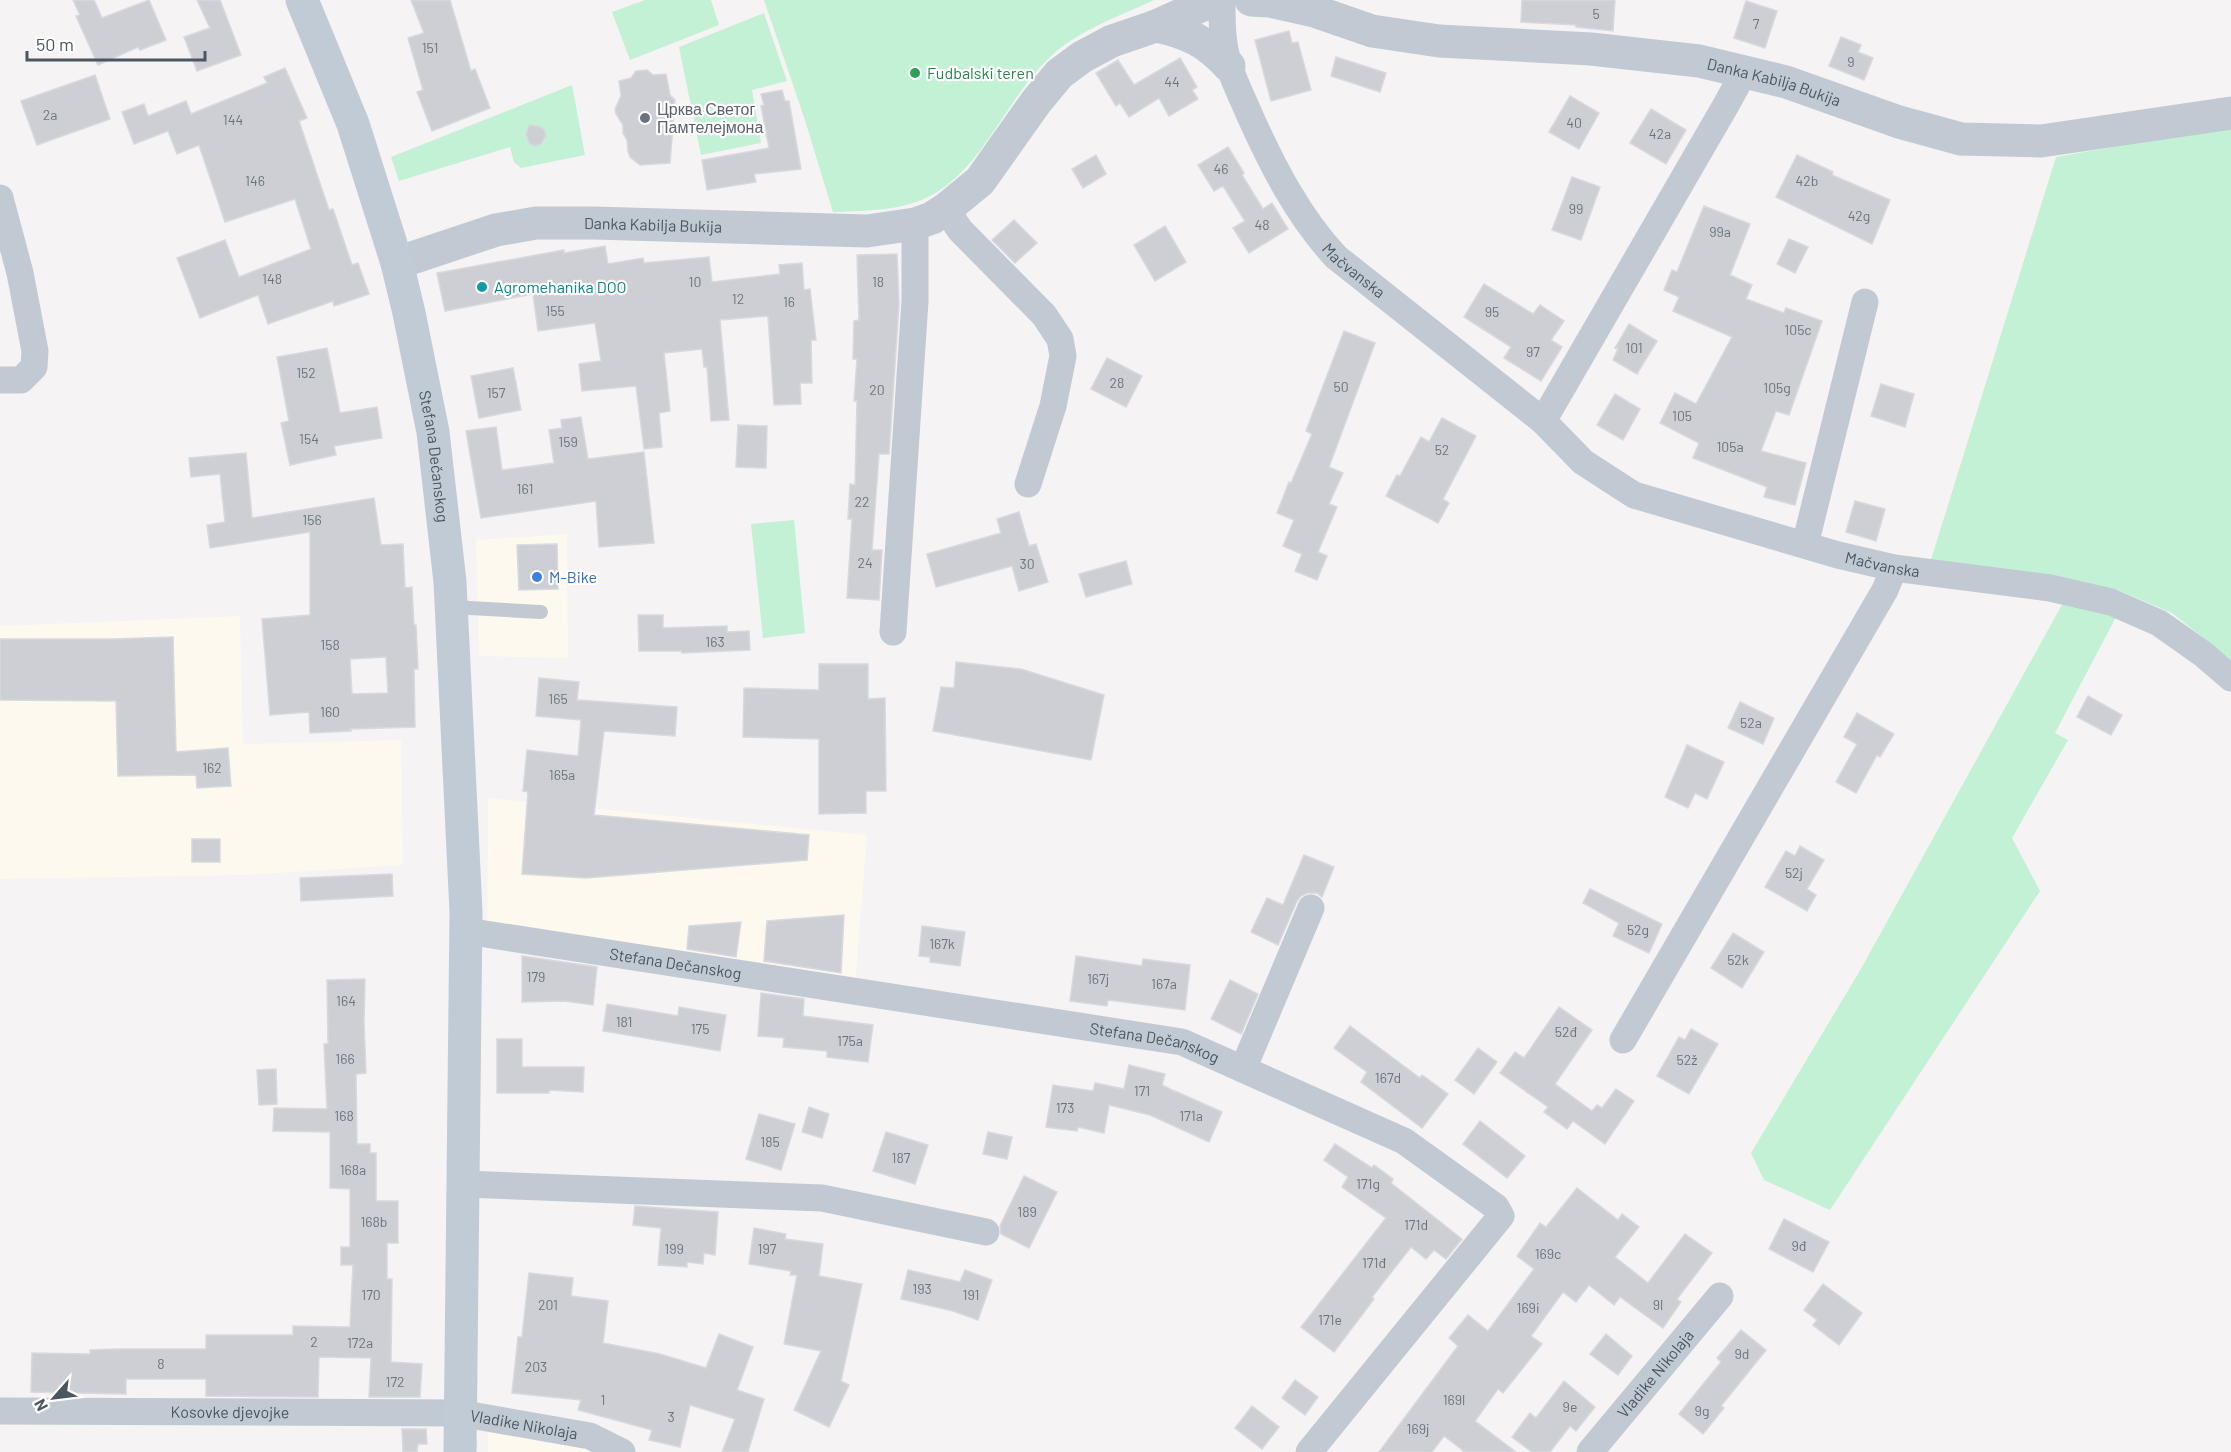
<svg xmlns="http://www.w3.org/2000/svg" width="2231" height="1452" font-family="Barlow,sans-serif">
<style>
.commercial{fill:#fdf9ef}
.green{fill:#c3f1d5}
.building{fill:#cdcfd5;stroke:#d7d9de;stroke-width:1.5;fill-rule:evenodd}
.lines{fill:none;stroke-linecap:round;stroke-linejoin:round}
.service{stroke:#c1cad2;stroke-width:14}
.minor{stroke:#c1cad2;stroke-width:27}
.tertiary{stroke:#c1cad2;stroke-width:33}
.secondary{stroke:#c1cbd6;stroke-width:33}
.leisure-dot{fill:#2e9e5b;stroke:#fff;stroke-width:2}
.worship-dot{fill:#6b7280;stroke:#fff;stroke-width:2}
.culture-dot{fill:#0f9aa8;stroke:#fff;stroke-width:2}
.shop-dot{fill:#3f7fe0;stroke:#fff;stroke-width:2}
.labels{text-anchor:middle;stroke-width:4.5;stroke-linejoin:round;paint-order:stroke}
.number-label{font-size:14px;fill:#6b747e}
.leisure-label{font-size:16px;fill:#27864d;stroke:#fff;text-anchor:start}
.street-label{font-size:16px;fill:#4a5661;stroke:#fff}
.worship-label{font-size:16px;fill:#5b616d;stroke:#fff;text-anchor:start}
.culture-label{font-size:16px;fill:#0d838f;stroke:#fff;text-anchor:start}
.shop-label{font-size:16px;fill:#366cbe;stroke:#fff;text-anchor:start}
</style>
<rect width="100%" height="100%" fill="#f5f3f3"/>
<g class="commercial">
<path d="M567,534L568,658L479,656L476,540Z"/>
<path d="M240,616L243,744L401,740L403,865L247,875L0,879V626Z"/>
<path d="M488,798L867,835L854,1000L487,940Z"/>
<path d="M488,1425L587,1447L598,1452H488Z"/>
</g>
<g class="green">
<path d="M645,0H711L719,25L630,60L612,12Z"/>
<path d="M764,0H1154C1116,18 1077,30 1047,60C998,108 976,191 902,206C879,211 856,211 833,212L804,117Z"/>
<path d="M764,13L787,81L752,90L761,143L701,155L679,47Z"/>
<path d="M572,85L585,155L521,168L514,162L510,147L399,181L391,157Z"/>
<path d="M2231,126V660L2172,613L2118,590L1930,563L2056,157Z"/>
<path d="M794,520L805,633L763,638L751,524Z"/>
<path d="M2064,601L2116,617L2055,733L2068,740L2012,838L2040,891L1830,1210L1764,1180L1751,1153L1862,967Z"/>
</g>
<g class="building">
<path d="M73,0H94L102,18L149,0L166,40L140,50L138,47L98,65L76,16L80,15Z"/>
<path d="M197,0H220L241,55L197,71L184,37L210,28Z"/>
<path d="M411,0H450L471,71L475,69L490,108L432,131L417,92L423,90L408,38L424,33Z"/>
<path d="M1522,0H1615L1613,31L1576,27V25L1521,22Z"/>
<path d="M1746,1L1777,11L1765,48L1734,38Z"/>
<path d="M1289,31L1292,43L1298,42L1311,90L1271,101L1255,40Z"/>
<path d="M1841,37L1861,45L1858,52L1873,58L1864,80L1829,66Z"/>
<path d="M1336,57L1386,73L1380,92L1331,76Z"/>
<path d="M1180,58L1197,87L1192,90L1198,99L1169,116L1159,98L1129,117L1120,103L1116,106L1096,73L1118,60L1134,85Z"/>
<path d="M285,68L307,118L299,121L329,210L333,209L352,265L358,263L369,294L334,306L333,301L268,324L258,295L200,318L177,258L225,240L239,277L311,249L295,199L225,222L199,145L177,154L168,131L134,144L122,112L144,104L148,116L186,101L191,114L267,83L264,77Z"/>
<path d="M647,70L653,75L666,74L670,95L675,100L670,163L640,165L630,157L628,151L627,140L623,133V125L616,114L615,109L621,96L619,81L631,78L636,71Z"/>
<path d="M95,75L110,119L37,145L21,101Z"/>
<path d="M782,90L785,101H789L801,169L754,174L756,182L707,190L702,160L769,148L761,106L764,105L761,94Z"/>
<path d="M1570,96L1599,113L1579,149L1549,132Z"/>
<path d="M1651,109L1686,130L1666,164L1630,143Z"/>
<path d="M529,125L538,126L544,129L546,136L541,144L536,146L530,144L528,140L526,134Z"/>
<path d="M1228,147L1244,173L1242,175L1263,209L1272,203L1288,229L1249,253L1233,228L1245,221L1223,186L1214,191L1198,165Z"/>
<path d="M1096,155L1106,174L1083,188L1072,169Z"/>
<path d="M1797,155L1833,172L1832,175L1890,200L1872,244L1776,197Z"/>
<path d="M1572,177L1600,187L1581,240L1552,230Z"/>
<path d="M1704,206L1750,224L1730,275L1752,285L1746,299L1784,313L1786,308L1822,321L1789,415L1776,411L1761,451L1806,463L1795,505L1764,497L1767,487L1693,458L1699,443L1660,423L1675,393L1696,404L1732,337L1673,311L1679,297L1664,290L1672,270L1677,272Z"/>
<path d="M1014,220L1037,243L1015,263L992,240Z"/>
<path d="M1165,226L1186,262L1155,281L1134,245Z"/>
<path d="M1789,239L1808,247L1795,273L1777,264Z"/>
<path d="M605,246L608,264L643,258L644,263L709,257L712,282L780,274L779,265L802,263L804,290L810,289L816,340H811L812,383H800L801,404L774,405L768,316L720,320L729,420L711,421L707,367H704L702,349L664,353L670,411L659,413L662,447L644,449L636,386L582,391L579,364L601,361L595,323L538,331L533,294L445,311L437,273L564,250V253Z"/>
<path d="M897,254L899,304L889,454H879L872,550H882L879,600L847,598L852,519H848L850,484L855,485L857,401H854L857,359H853L854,321L859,320L857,255Z"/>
<path d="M1484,284L1533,314L1540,305L1564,321L1551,340L1562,347L1541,381L1504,358L1511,347L1464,317Z"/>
<path d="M1629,324L1657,341L1637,374L1613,360L1618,349L1615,348Z"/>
<path d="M1344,331L1375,343L1329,467L1343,473L1329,504L1337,507L1318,552L1327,556L1317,580L1295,571L1302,554L1283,546L1294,520L1277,513L1289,482L1291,483L1312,434L1306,431Z"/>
<path d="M327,348L340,413L377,407L382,438L334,446L336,455L290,465L281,423L289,421L277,357Z"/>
<path d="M1107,358L1142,376L1126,407L1091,389Z"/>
<path d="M513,368L521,410L479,418L471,376Z"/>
<path d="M1881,384L1914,394L1905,427L1871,416Z"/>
<path d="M1615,394L1640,409L1623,440L1597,425Z"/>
<path d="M581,417L588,459L644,452L654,543L599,547L596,501L481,518L466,431L496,427L502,470L554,463L549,430L562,428L561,420Z"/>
<path d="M1442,418L1476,436L1443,499L1449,503L1438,523L1386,496L1397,475L1400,476L1421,437L1429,442Z"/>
<path d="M738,425L767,426L766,468L736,467Z"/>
<path d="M246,453L252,518L374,498L381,545L403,544L405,588L412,587L414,625H416L418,669H414L415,727L350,729L351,731L310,733L309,712L270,715L262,619L310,615V532L210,548L207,525L225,522L220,474L191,477L189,458ZM386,657L388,693L352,694L350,659Z"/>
<path d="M1855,501L1885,509L1876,541L1846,532Z"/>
<path d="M1019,512L1029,546L1036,544L1048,582L1019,591L1012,566L936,587L927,554L1001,533L997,519Z"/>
<path d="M557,544L558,589L519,590L517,545Z"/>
<path d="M1126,561L1132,584L1086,597L1079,574Z"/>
<path d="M638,615H663V628L727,626V632L749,631L750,650L682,653L681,651H639Z"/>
<path d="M173,637L176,752L228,748L231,786L197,788L196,775L118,776L116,701L0,700V639H114Z"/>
<path d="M956,662L1021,669L1104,695L1091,760L933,731L941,687L954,688Z"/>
<path d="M819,664H868V699L885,698L886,791H866V813L819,814V739L743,737L744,688L819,690Z"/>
<path d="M539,678L579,682L577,700L677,707L675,736L604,731L594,815L809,835L807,860L586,878L522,874L528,792L523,791L527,750L578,756L581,720L536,716Z"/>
<path d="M2088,696L2122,715L2111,735L2077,717Z"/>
<path d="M1740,702L1774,718L1763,744L1728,728Z"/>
<path d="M1857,713L1894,734L1880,757L1877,755L1856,793L1836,782L1857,744L1844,737Z"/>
<path d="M1687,745L1724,762L1707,799L1695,793L1688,808L1665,797Z"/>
<rect x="192" y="839" width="28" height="23"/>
<path d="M1800,846L1824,860L1807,889L1816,895L1807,911L1765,887L1786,851L1795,856Z"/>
<path d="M1304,855L1334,867L1322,897L1317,893H1308L1301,896L1297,901L1278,945L1251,932L1267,898L1283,905Z"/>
<path d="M392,874L393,896L301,901L300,878Z"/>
<path d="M1590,889L1662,924L1649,953L1613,936L1619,923L1583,903Z"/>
<path d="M844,915L841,973L764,961L767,921Z"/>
<path d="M741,922L736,957L687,949L689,926Z"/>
<path d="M922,926L965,932L960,966L930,962V957L919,956Z"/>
<path d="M1733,933L1764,952L1742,988L1711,968Z"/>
<path d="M522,956L597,967L593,1005L564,1001L522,1002Z"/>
<path d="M1076,956L1142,966L1143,959L1190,965L1185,1010L1108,1000L1107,1006L1070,1001Z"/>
<path d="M365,979L364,1022L366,1073L356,1074L357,1144H370V1153H376V1201H398V1243H387V1279H392L391,1362L422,1364L420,1397H369L371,1358L319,1357L318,1397L206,1396V1379H126V1394L31,1392L32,1353L90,1354V1350L119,1349H206V1335H293V1326L350,1327L353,1265H341V1247H350V1189L330,1188V1132L273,1131L274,1108L327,1109L324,1044H328L327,980Z"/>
<path d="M1230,980L1258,994L1241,1034L1211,1019Z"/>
<path d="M761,993L804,999L803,1016L873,1025L868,1062L827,1057V1051L783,1047L784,1038L758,1036Z"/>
<path d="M607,1004L678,1016L679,1007L726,1015L720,1051L603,1031Z"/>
<path d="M1559,1007L1592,1030L1555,1084L1592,1111L1597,1105L1602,1108L1616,1089L1634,1101L1605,1144L1573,1121L1567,1129L1544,1112L1548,1107L1500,1073L1515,1052L1524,1058Z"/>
<path d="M1350,1026L1420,1078L1422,1075L1448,1094L1422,1128L1361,1082L1367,1072L1334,1048Z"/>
<path d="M1691,1029L1718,1044L1689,1094L1657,1076L1679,1037L1685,1040Z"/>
<path d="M497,1039H522V1067H584L583,1092L549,1090V1093H497Z"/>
<path d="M1478,1048L1497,1062L1474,1094L1455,1080Z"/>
<path d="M1129,1065L1165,1074L1162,1085L1174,1091V1093L1175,1091L1222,1112L1209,1142L1150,1115L1109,1105L1104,1133L1078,1127L1077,1131L1046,1127L1053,1085L1093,1091L1095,1083L1124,1089Z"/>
<path d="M276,1069L277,1104L259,1105L257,1070Z"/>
<path d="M809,1107L829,1114L822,1138L802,1132Z"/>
<path d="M759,1114L795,1124L781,1170L746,1159Z"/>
<path d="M1480,1121L1525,1156L1507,1178L1463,1144Z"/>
<path d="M886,1132L928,1145L915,1184L873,1171Z"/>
<path d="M988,1132L1012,1137L1007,1159L983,1154Z"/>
<path d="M1335,1144L1372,1168L1374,1165L1393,1179L1391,1183L1462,1239L1446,1259L1434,1250L1426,1259L1411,1247L1372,1297L1374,1299L1334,1352L1301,1327L1386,1218L1342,1187L1348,1177L1324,1160Z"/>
<path d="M1024,1176L1057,1192L1029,1248L1001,1234L1000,1226Z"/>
<path d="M1577,1188L1618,1220L1622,1214L1639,1227L1615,1257L1648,1283L1685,1234L1712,1253L1677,1299L1681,1302L1663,1328L1620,1297L1614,1305L1589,1285L1576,1302L1563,1292L1531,1336L1542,1344L1503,1393L1498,1389L1475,1421L1516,1452H1465L1444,1436L1432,1452H1379L1458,1346L1449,1338L1468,1315L1488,1331L1534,1269L1517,1256L1540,1223L1546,1227Z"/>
<path d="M635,1206L718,1212L715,1255L704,1253L703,1264L687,1262V1267L658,1265L661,1228L633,1225Z"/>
<path d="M1784,1219L1829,1242L1813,1272L1769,1249Z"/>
<path d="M754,1228L786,1234L785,1239L823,1244L819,1276L862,1284L841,1381L849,1385L829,1427L794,1410L821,1351L784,1344L797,1275H790L791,1271L749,1264Z"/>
<path d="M908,1270L960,1282L965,1270L992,1280L978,1320L953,1311L901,1299Z"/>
<path d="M529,1273L573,1278L571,1296L608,1301L603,1343L660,1354L706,1368L719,1334L753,1347L737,1390L764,1399L748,1452H722L735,1419L690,1405L680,1447L649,1440L652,1430L578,1410L581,1400L512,1393L518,1337H522Z"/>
<path d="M1823,1284L1862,1313L1839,1345L1813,1325L1817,1320L1804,1310Z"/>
<path d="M1741,1330L1766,1350L1721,1406L1724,1408L1703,1434L1679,1414L1721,1362L1717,1358Z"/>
<path d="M1606,1334L1632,1356L1618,1375L1590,1354Z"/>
<path d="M1295,1380L1318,1397L1305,1415L1282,1398Z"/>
<path d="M1564,1381L1595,1407L1576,1431L1570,1426L1550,1452H1532L1512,1437L1530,1413L1536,1418Z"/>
<path d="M1252,1406L1279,1427L1262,1449L1235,1428Z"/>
<path d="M402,1429H426L427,1444H418L417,1452H403Z"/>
</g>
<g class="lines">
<path class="service" d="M452,607L541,612"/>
<g class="minor">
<path id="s1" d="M1222,1C1222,23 1222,44 1229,65C1234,82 1243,99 1250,116C1273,167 1298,216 1336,257L1543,421L1583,462L1634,495L1838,555L1894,568L2050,588L2111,602L2159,623L2203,654L2231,678"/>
<path d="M0,198L20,273L35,351L34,367L21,380H0"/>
<path d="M946,209L960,230L1044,315L1060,339L1063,356L1053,406L1028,484"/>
<path d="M1543,421L1726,105L1744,72"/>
<path d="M1805,545L1865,302"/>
<path d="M893,632L915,301V224"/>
<path id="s2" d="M466,931L1182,1042L1404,1141L1496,1207L1501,1216L1309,1452"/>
<path d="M1623,1040L1885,590L1894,568"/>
<path d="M1243,1069L1311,908"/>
<path d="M464,1184L822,1198L986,1232"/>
<path id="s3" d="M0,1411L459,1413L590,1436L622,1452"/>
<path id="s4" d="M1590,1452L1720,1296"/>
</g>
<g class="tertiary">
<path id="s5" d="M1251,0L1269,1L1314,11L1372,31L1439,41L1591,49L1699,61L1786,82L1899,122L1961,139L2041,141L2231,113"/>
<path d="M1156,26C1188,33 1206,41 1229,66"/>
<path id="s6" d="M397,263L496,230L536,223H594L867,231L915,224L932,218L946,209L980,181L1036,102L1059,74L1082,57L1112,41L1156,26L1212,1"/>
</g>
<path class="secondary" id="s7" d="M302,0L353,124L397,263L409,313L433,432L450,582L466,912L460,1452"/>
</g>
<circle class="leisure-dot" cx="915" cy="73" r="6"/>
<circle class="worship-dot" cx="645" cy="118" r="6"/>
<circle class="culture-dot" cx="482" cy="287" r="6"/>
<circle class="shop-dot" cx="537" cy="577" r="6"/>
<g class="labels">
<g class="number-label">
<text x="1596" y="19">5</text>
<text x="1756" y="29">7</text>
<text x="430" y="53">151</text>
<text x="1851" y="67">9</text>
<text x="1172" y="87">44</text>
<text x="50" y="120">2a</text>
<text x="233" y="125">144</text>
<text x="1574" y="128">40</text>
<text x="1660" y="139">42a</text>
<text x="1221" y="174">46</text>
<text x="255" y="186">146</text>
<text x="1807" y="186">42b</text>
<text x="1576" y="214">99</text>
<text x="1859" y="221">42g</text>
<text x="1262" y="230">48</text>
<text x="1720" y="237">99a</text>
<text x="272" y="284">148</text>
<text x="695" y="287">10</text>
<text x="878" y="287">18</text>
<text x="738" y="304">12</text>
<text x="789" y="307">16</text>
<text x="555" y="316">155</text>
<text x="1492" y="317">95</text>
<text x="1798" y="335">105c</text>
<text x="1634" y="353">101</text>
<text x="1533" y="357">97</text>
<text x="306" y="378">152</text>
<text x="1117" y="388">28</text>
<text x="1341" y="392">50</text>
<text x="1777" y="393">105g</text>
<text x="877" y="395">20</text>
<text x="496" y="398">157</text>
<text x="1682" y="421">105</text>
<text x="309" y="444">154</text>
<text x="568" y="447">159</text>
<text x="1730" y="452">105a</text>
<text x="1442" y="455">52</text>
<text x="525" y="494">161</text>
<text x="862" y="507">22</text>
<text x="312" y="525">156</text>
<text x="865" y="568">24</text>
<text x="1027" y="569">30</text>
<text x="715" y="647">163</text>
<text x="330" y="650">158</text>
<text x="558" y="704">165</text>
<text x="330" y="717">160</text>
<text x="1751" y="728">52a</text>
<text x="212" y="773">162</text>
<text x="562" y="780">165a</text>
<text x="1794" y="878">52j</text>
<text x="1638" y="935">52g</text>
<text x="942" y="949">167k</text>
<text x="1738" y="965">52k</text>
<text x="536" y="982">179</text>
<text x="1098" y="984">167j</text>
<text x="1164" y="989">167a</text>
<text x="346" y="1006">164</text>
<text x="624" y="1027">181</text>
<text x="700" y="1034">175</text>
<text x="1566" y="1037">52đ</text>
<text x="850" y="1046">175a</text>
<text x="345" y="1064">166</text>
<text x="1687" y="1065">52ž</text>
<text x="1388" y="1083">167d</text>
<text x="1142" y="1096">171</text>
<text x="1065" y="1113">173</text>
<text x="344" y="1121">168</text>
<text x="1191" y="1121">171a</text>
<text x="770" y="1147">185</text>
<text x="901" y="1163">187</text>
<text x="353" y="1175">168a</text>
<text x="1368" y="1189">171g</text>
<text x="1027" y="1217">189</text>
<text x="374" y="1227">168b</text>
<text x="1416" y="1230">171d</text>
<text x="1799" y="1251">9đ</text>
<text x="674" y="1254">199</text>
<text x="767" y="1254">197</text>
<text x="1548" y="1259">169c</text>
<text x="1374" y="1268">171đ</text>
<text x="922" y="1294">193</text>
<text x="371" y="1300">170</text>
<text x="971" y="1300">191</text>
<text x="548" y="1310">201</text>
<text x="1658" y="1310">9l</text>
<text x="1528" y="1313">169i</text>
<text x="1330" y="1325">171e</text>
<text x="314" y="1347">2</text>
<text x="360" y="1348">172a</text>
<text x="1742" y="1359">9d</text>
<text x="161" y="1369">8</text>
<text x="536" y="1372">203</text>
<text x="395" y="1387">172</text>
<text x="603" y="1405">1</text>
<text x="1454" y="1405">169l</text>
<text x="1570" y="1412">9e</text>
<text x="1702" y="1416">9g</text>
<text x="671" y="1422">3</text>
<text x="1418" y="1434">169j</text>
</g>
<g class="leisure-label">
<text x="927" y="79">Fudbalski teren</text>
</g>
<g class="street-label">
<text dy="6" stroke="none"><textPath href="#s5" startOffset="532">Danka Kabilja Bukija</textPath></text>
<text dy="6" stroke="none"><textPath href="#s6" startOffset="262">Danka Kabilja Bukija</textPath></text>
<text dy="6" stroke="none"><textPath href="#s1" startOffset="308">Mačvanska</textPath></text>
<text dy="6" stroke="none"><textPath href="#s7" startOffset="477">Stefana Dečanskog</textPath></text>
<text dy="6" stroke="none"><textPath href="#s1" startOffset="926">Mačvanska</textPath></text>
<text dy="6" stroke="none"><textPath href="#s2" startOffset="212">Stefana Dečanskog</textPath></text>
<text dy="6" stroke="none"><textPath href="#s2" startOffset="698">Stefana Dečanskog</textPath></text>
<text dy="6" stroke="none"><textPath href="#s4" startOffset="102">Vladike Nikolaja</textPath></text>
<text dy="6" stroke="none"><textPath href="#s3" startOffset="230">Kosovke djevojke</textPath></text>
<text dy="6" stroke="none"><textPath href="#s3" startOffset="525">Vladike Nikolaja</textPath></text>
</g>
<g class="worship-label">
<text x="657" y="115">Црква Светог<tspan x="657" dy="18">Памтелејмона</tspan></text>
</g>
<g class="culture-label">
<text x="494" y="293">Agromehanika DOO</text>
</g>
<g class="shop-label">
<text x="549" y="583">M-Bike</text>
</g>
</g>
<g transform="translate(54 1398) rotate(242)" stroke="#ffffff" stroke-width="4.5" paint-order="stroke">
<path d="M0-4.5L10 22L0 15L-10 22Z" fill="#4a5661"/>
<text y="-9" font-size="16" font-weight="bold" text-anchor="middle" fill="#4a5661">N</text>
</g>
<path d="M27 51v9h178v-9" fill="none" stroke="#4a5661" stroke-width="3"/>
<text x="36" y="51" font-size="18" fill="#4a5661" stroke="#ffffff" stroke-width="4.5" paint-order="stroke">50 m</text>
</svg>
